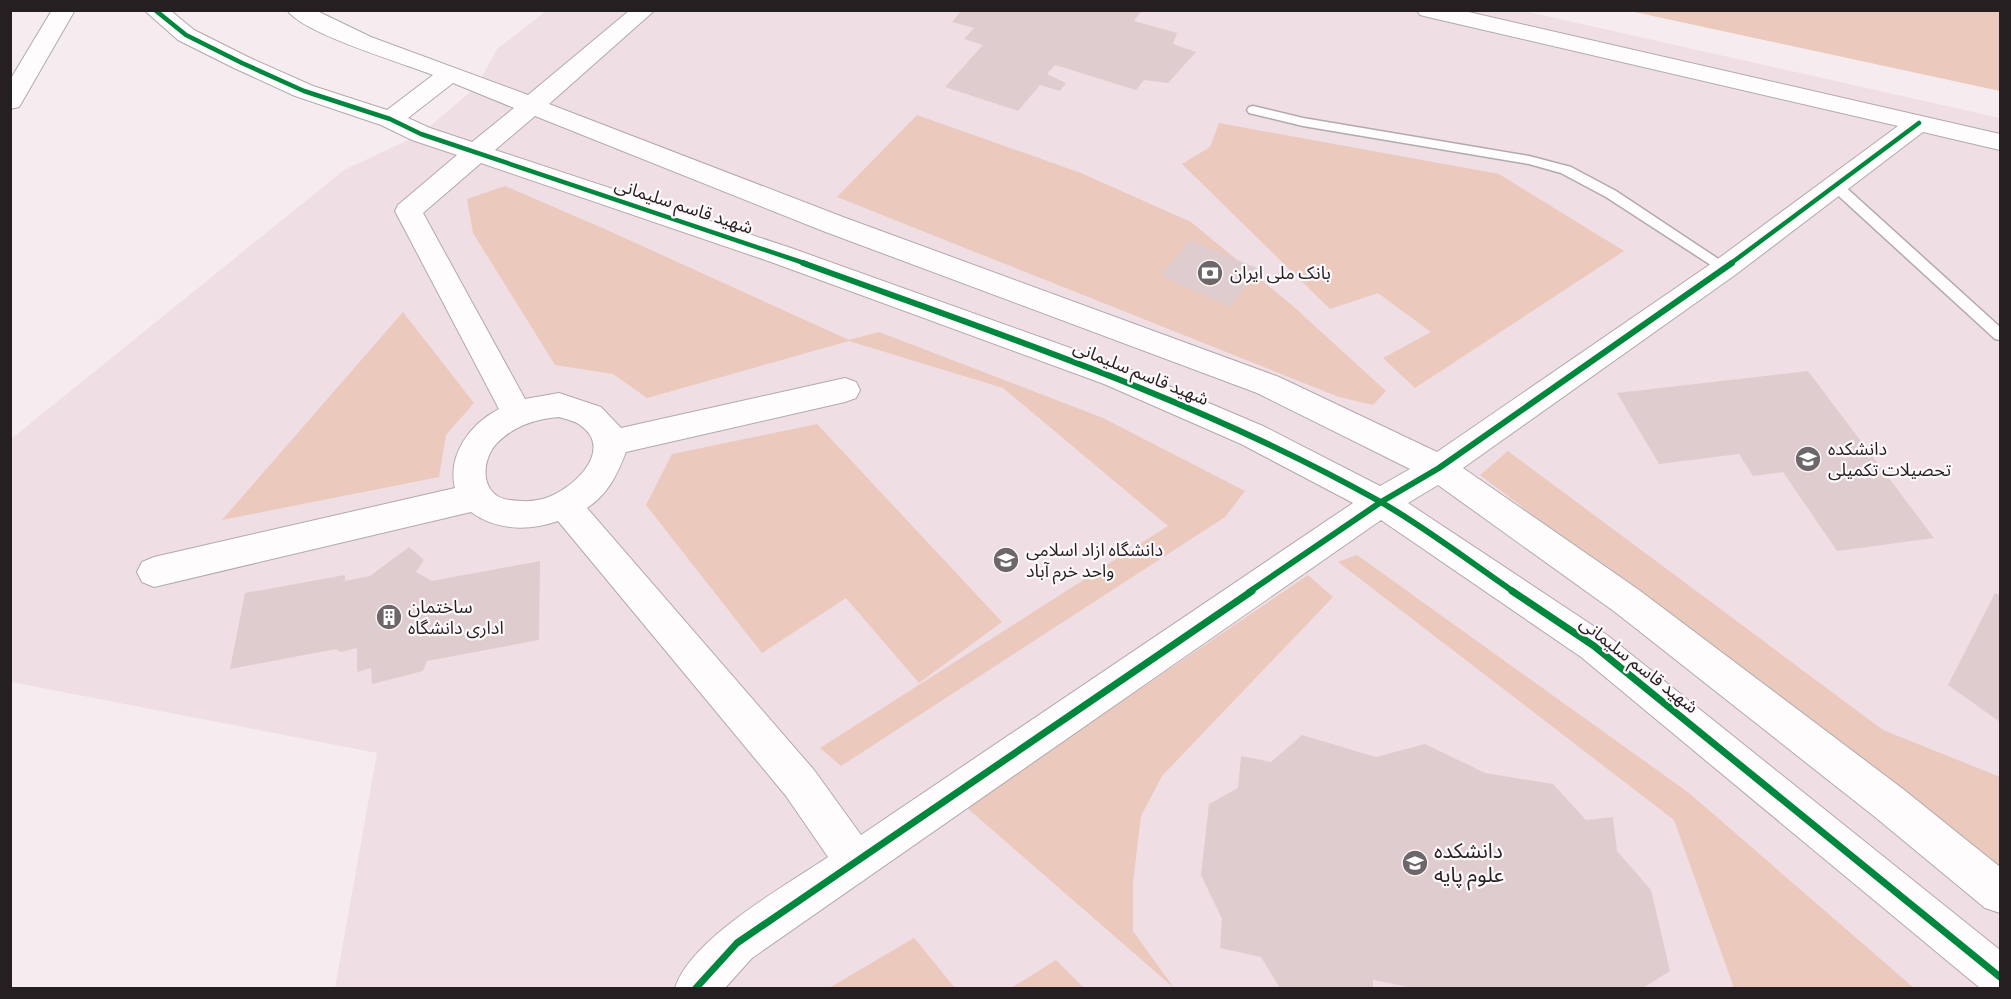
<svg xmlns="http://www.w3.org/2000/svg" width="2011" height="999" font-family="Manrope,'Noto Sans Arabic',sans-serif">
<style>
.built{fill:#f0dee5}
.green{fill:#ebc9bd}
.building{fill:#dfccce}
.lines{fill:none;stroke-linecap:round;stroke-linejoin:round}
.lane-casing{stroke:#b1a9ad;stroke-width:3}
.street-casing{stroke:#b1a9ad;stroke-width:2}
.lane{fill:#fefcfd;fill-rule:evenodd}
.street{fill:#fefcfd;fill-rule:evenodd}
.cycleway-far2-casing{stroke:#fdf9fb;stroke-width:8}
.cycleway-far1-casing{stroke:#fdf9fb;stroke-width:10}
.cycleway-casing{stroke:#fdf9fb;stroke-width:10}
.cycleway-far2{stroke:#00873e;stroke-width:4.5}
.cycleway-far1{stroke:#00873e;stroke-width:6}
.cycleway{stroke:#00873e;stroke-width:7}
.labels{text-anchor:middle;stroke-width:4.5;stroke-linejoin:round;paint-order:stroke}
.street-label{font-size:18px;fill:#251f21;stroke:#fdf9fb}
.poi-label{font-size:18px;fill:#251f21;stroke:#fdf9fb;text-anchor:start}
.near-poi-label{font-size:21px;fill:#251f21;stroke:#fdf9fb;text-anchor:start}
</style>
<rect width="100%" height="100%" fill="#f6ecf0"/>
<path class="built" d="M546,11H1524L2000,118V988H335L377,753L11,682V439L344,170L421,134L477,86L497,49Z"/>
<g class="green">
<path d="M1630,11H2000V91Z"/>
<path d="M917,115L1081,173L1191,222L1294,307L1386,391L1373,405L1339,397L837,197Z"/>
<path d="M1219,123L1499,174L1624,251L1415,388L1383,358L1431,332L1378,293L1330,309L1182,164L1210,147Z"/>
<path d="M505,186L607,230L849,340L879,332L1103,418L1245,491L1225,517L841,766L820,748L1168,526L1003,388L849,341L647,398L613,374L555,365L473,233L467,199Z"/>
<path d="M403,312L474,403L446,435L439,477L222,520Z"/>
<path d="M817,424L1002,622L919,683L846,598L762,653L646,505L672,454Z"/>
<path d="M1508,451L1883,730L2000,777V869L1480,475Z"/>
<path d="M1357,555L1689,793L1914,988H1734L1674,820L1338,562Z"/>
<path d="M1308,575L1333,597L1162,776L1141,816L1133,882V931L1174,988L966,807Z"/>
<path d="M914,938L955,988H829Z"/>
<path d="M1056,960L1084,988H1011Z"/>
</g>
<g class="building">
<path d="M962,10H1142L1134,21L1177,33L1173,44L1196,52L1168,83L1144,80L1136,90L1055,65L1047,74L1066,83L1060,91L1040,85L1018,111L945,87L983,45L964,39L974,28L952,22Z"/>
<path d="M1190,240L1259,269L1231,307L1161,276Z"/>
<path d="M1808,371L1934,538L1837,551L1783,472L1753,476L1739,454L1659,464L1617,393Z"/>
<path d="M409,547L424,560L416,572L432,581L540,561L539,640L427,661L423,671L372,684L371,668L357,672V648L341,652L336,649L230,669L245,593L345,575V581L370,576Z"/>
<path d="M1995,593L2000,595V722L1948,685Z"/>
<path d="M1302,735L1376,757L1425,744L1485,773L1553,784L1586,820L1613,817L1617,851L1651,890L1670,971L1643,988H1414L1373,980V988H1280L1261,957L1220,948L1222,919L1201,875L1209,804L1238,788L1241,756L1271,762Z"/>
</g>
<g class="lines">
<g class="lane-casing">
<g id="lane">
<path d="M1253,106L1303,118L1529,156L1571,167L1616,191L1732,268L1725,273L1720,271L1606,197L1561,173L1529,164L1303,126L1249,113L1247,110L1249,107Z"/>
<path d="M1836,182L1841,183L2000,327V340L1995,339L1831,189L1829,186Z"/>
</g>
</g>
<g class="street-casing">
<g id="street">
<path d="M52,10H75L22,102L19,107L10,109V80Z"/>
<path d="M144,10H170L194,30L250,58L313,86L387,110L433,75C403,63 303,34 287,10H315L371,37L528,95L630,10H655L549,104L843,217L1279,377L1437,452L1715,261L1898,126L1428,17L1420,15L1417,10H1460L2000,134V150L1923,132L1735,275L1463,468L1639,590L1903,789L2000,867V913L1985,908L1875,817L1615,612L1438,485L1408,503L1607,635L2000,950V988H1980L1581,657L1381,520L752,958L725,988H675C690,939 785,886 828,857L786,796L558,521C529,531 497,531 471,512L154,587L142,582L137,572L142,562L154,557L455,488C447,455 470,424 499,409L395,211L398,205L457,155L412,140L381,125L295,96L234,68L178,40ZM453,83L514,108L472,142L430,128L408,118ZM535,116L823,231L1257,393L1410,469L1380,486L1263,426L1126,368L791,248L495,150ZM481,163L771,262L1104,384L1241,444L1353,503L861,835L814,770L587,508C608,494 617,475 626,452L845,402L856,398L860,390L856,382L845,378L621,428L601,407L559,393L525,399L423,213ZM559,417C565,419 575,421 580,425C618,451 567,496 537,500C529,502 518,501 510,500C480,497 480,461 497,443C514,426 535,419 559,417Z"/>
</g>
</g>
<use href="#lane" class="lane"/>
<use href="#street" class="street"/>
<g class="cycleway-far2-casing">
<g id="cycleway-far2">
<path d="M155,10L186,35L242,63L304,91L390,119L421,134L807,264"/>
<path d="M1730,264L1919,123"/>
</g>
</g>
<g class="cycleway-far1-casing">
<g id="cycleway-far1">
<path d="M803,263C998,334 1197,399 1379,501C1425,527 1470,562 1514,592"/>
<path d="M1249,592L1381,502L1439,468L1732,263"/>
</g>
</g>
<g class="cycleway-casing">
<g id="cycleway">
<path d="M1512,591L1594,646L2000,977"/>
<path d="M696,988L737,943L1252,591"/>
</g>
</g>
<use href="#cycleway-far2" class="cycleway-far2"/>
<use href="#cycleway-far1" class="cycleway-far1"/>
<use href="#cycleway" class="cycleway"/>
</g>
<defs>
<g id="bank-disc" transform="scale(1.35)"><circle r="9.5" fill="#6e6769" stroke="#fdf9fb"/><path d="M-6-4H6V4H-6ZM0-2.3a2.3 2.3 0 1 0 0 4.6a2.3 2.3 0 1 0 0-4.6Z" fill="#fff"/></g>
<g id="university-disc" transform="scale(1.35)"><circle r="9.5" fill="#6e6769" stroke="#fdf9fb"/><path d="M0-5L7-2L0 1L-7-2ZM-4 1L0 2.5L4 1V4Q0 6-4 4Z" fill="#fff"/></g>
<g id="building-disc" transform="scale(1.35)"><circle r="9.5" fill="#6e6769" stroke="#fdf9fb"/><path d="M-4-6H4V6H1V3H-1V6H-4ZM-2.5-4.3h1.7v1.8h-1.7ZM.8-4.3h1.7v1.8H.8ZM-2.5-1h1.7V.8h-1.7ZM.8-1h1.7V.8H.8Z" fill="#fff"/></g>
</defs>
<g fill-rule="evenodd">
<use href="#bank-disc" x="1210" y="273"/>
<use href="#university-disc" x="1808" y="459"/>
<use href="#university-disc" x="1006" y="560"/>
<use href="#building-disc" x="389" y="617"/>
<use href="#university-disc" x="1415" y="863"/>
</g>
<g class="labels">
<g class="street-label">
<text transform="translate(684 206) rotate(18)" y="6">شهید قاسم سلیمانی</text>
<text transform="translate(1141 373) rotate(22)" y="6">شهید قاسم سلیمانی</text>
<text transform="translate(1639 665) rotate(38)" y="6">شهید قاسم سلیمانی</text>
</g>
<g class="poi-label">
<text x="1230" y="279">بانک ملی ایران</text>
<text x="1828" y="455">دانشکده<tspan x="1828" dy="21">تحصیلات تکمیلی</tspan></text>
<text x="1026" y="556">دانشگاه ازاد اسلامی<tspan x="1026" dy="21">واحد خرم آباد</tspan></text>
<text x="408" y="613">ساختمان<tspan x="408" dy="21">اداری دانشگاه</tspan></text>
</g>
<g class="near-poi-label">
<text x="1434" y="858">دانشکده<tspan x="1434" dy="24">علوم پایه</tspan></text>
</g>
</g>
<rect width="2011" height="999" fill="none" stroke="#251f21" stroke-width="24"/>
</svg>
